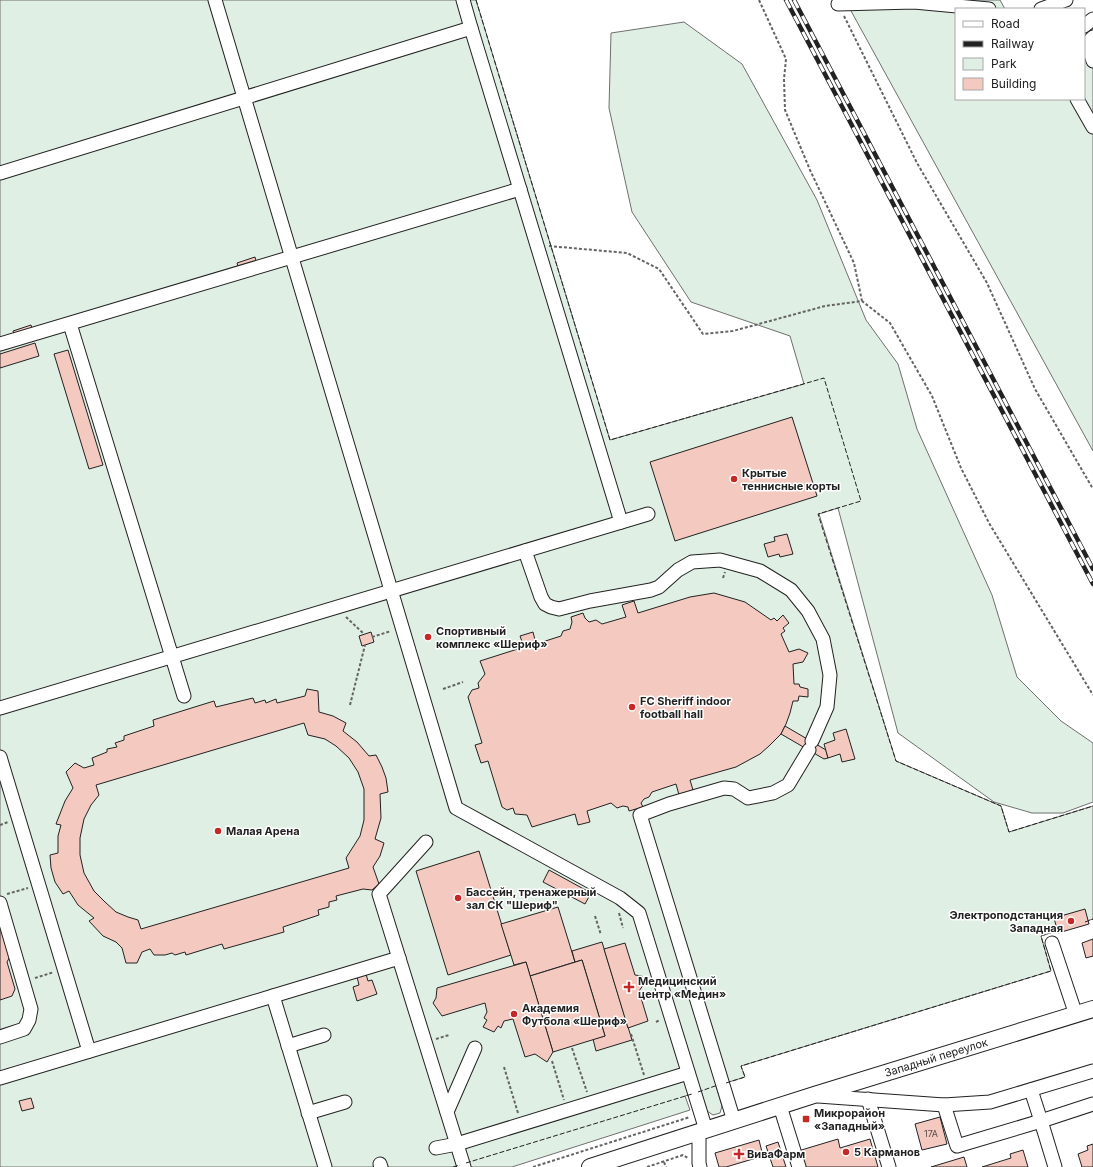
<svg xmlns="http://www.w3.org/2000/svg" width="1093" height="1167" font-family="Inter,sans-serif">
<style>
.green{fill:#e0efe3;stroke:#6f6f6f}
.building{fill:#f3c9c0;stroke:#222;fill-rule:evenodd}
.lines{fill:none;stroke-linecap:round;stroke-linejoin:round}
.minor-casing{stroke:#222;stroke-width:15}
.major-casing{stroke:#222;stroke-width:18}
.path{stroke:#646464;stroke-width:2;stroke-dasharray:3 2;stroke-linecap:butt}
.minor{stroke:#fff;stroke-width:13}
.major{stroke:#fff;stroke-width:16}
.rail-casing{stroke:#222;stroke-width:4.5}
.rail{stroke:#fff;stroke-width:3;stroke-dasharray:9;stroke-linecap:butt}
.fence{stroke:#222;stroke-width:1;stroke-dasharray:5 2;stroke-linecap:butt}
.poi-dot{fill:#c62828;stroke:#fff;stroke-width:1.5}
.labels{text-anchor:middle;stroke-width:3;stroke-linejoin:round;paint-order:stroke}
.number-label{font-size:9px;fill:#564c4a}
.poi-label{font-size:11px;font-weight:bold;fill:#222;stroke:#fff;text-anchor:start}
.street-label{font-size:11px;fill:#222;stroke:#fff}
</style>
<rect width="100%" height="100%" fill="#fff"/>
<g class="green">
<path d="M0,0H476L610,440L804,384L790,336L691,302L632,212L609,108L611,33L684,22L742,64L817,200L866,320L898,364L917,429L992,595L1017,677L1061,721L1093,743V802L1063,813H1032L994,802L898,733L838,508L819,514L896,761L1001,806L1009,832L1093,806V919L1041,936L1051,971L741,1066L745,1077L716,1086L722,1106L720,1113L713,1115L707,1111L701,1091L685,1096L690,1110L512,1167H0Z"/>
<path d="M845,0H1000L1005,9H956V99H1084V18L1093,14V451Z"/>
</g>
<g class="building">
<path d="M255,257L257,264L239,269L237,263Z"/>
<path d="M31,325L33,332L15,337L13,331Z"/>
<path d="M35,343L39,356L0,368V354Z"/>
<path d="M68,350L103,465L89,469L54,354Z"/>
<path d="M792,417L817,496L675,541L650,462Z"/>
<path d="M787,534L793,554L780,557L779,554L768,557L764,544L775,541L774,537Z"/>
<path d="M714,593L745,602L771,620L774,618L777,621L783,615L789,623L783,628L785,631L781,634L789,652L799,649L808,653L803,662L793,664L794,684H799L800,687L808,689V697L799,696L798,701H793L790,713L786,724L781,734L769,746L760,754L736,767L690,780L693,790L679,795L676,784L652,792L649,797L644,799L641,803L643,807L629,811L628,807L623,806L617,808L611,803L587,811L590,822L578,825L575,814L532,827L527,815L515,814L513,808L507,810L502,807L488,761L481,763L475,745L482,743L468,697L472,690L479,688L478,683L485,674L480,661L524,647L520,636L533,632L536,644L561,636L563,631L570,629L572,622L571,617L583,613L585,618L589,622L596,620L602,624L626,617L622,605L634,601L638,613L690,597Z"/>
<path d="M371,632L374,642L362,646L359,636Z"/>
<path d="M307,689L318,691L319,712L333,716L346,723L343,731L357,742L369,756L376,755L382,767L386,778L388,792L380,794L381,818L375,839L384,843L380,856L373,867L379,884L372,890L363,889L336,896L337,900L329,902V907L318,910L319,915L283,927L284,932L224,949L222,944L186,955L185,952L175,955L172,953L165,955H154L150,949L142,952L137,963H126L122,948L116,942L103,936L89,921L94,918L78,905L69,891L63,894L55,882L51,868L50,855L58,853V836L61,825L56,824L65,801L73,788L66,772L75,763L84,768L94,765L92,758L107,752V749L117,747L115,743L124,740V736L154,726L153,720L214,701L216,707L253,698L255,703L265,700L266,703L276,699L277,703L305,696ZM304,723L308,735L325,739L336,746L349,758L358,772L364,789V820L360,836L346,858L349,868L141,929L138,920L128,917L116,912L105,902L94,891L84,873L80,855V838L84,819L91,805L99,795L96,785Z"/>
<path d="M785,726L826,750L828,758L824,759L781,734Z"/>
<path d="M846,729L855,759L842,762L840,754L828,758L824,744L835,740L833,733Z"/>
<path d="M479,851L511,955L448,975L416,871Z"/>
<path d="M549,870L591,893L585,904L543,882Z"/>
<path d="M558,907L575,962L530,976L526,962L514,965L501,924Z"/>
<path d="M1085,909L1089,924L1058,933L1054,918Z"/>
<path d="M0,914L12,953L7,962L15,989L12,996L0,1000Z"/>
<path d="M1093,939V956L1086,958L1082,943Z"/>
<path d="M602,942L632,1040L596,1051L593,1039L605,1036L582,960L575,962L572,951Z"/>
<path d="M625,943L635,975L642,976L644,984L639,991L648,1021L628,1028L604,949Z"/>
<path d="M582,960L605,1036L553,1052L530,976Z"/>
<path d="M526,962L553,1052L547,1062L535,1054L525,1057L513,1019L504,1021L501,1028L498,1026L494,1032L483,1027L487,1020L484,1018L487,1012L485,1003L442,1016L433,1003L436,998L437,988Z"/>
<path d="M366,974L368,981L372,980L377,994L357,1001L353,987L359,985L357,977Z"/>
<path d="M31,1098L34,1108L22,1111L19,1101Z"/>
<path d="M940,1117L947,1144L922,1150L915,1124Z"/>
<path d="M838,1139L840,1148L870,1139L878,1167H803L798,1151Z"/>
<path d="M759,1140L763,1156L726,1167H719L715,1153Z"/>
<path d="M778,1142L786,1167H773L766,1146Z"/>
<path d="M1093,1144V1167H1082L1078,1154L1088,1150L1087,1146Z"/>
<path d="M1023,1150L1028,1167H982L1011,1158L1010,1154Z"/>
<path d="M964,1157L967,1167H931Z"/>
</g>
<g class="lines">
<g class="minor-casing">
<g id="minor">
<path d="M215,0L456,808L620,898L639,913L706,1130"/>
<path d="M463,0L471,28"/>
<path d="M838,4L914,2L989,9"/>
<path d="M1041,9L1066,0"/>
<path d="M1084,26L1093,19"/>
<path d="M1093,37L1087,43L1093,61"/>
<path d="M1077,99L1093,127"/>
<path d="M0,173L471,28L621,522"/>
<path d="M70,324L184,696"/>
<path d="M0,344L520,189"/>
<path d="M525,551L541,597L545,604L551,607L559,609L590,601L651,590L659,587L678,570L692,562L720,560L760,571L791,590L808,611L823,639L830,675L827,707L812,741"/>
<path d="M0,708L648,514"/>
<path d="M0,757L89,1051"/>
<path d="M426,842L379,894L464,1167"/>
<path d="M0,903L31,1009L29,1020L24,1029L0,1037"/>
<path d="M1052,943L1076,1015"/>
<path d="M288,1046L324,1035"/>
<path d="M0,1078L273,996"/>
<path d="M1031,1090L1041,1121L1093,1104"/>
<path d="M818,1096L944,1105L990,1102L1093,1071"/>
<path d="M868,1099L889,1167"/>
<path d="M944,1105L957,1146L1041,1121L1055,1167"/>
<path d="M780,1106L799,1167"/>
<path d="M447,1112L475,1048"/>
<path d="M308,1113L345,1102"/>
<path d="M734,1121L640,815L669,804L724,788L734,789L748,798L773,793L788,785L809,750"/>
<path d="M699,1132V1163L700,1167"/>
<path d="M436,1148L457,1144L688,1073"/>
<path d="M380,1164L381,1167"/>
<path d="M325,1167L273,996L399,958"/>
</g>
</g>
<g class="major-casing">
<g id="major">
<path id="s1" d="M590,1167L814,1095L1093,1009"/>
</g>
</g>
<g class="path">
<path d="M759,0L786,59L784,79L785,110L810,170L854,263L862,301"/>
<path d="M844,16L917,163L987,283L1035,389L1093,489"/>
<path d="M549,246L627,253L659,269L703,334L733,331L825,306L862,301L890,323L932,396L961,468L989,523L1093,695"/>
<path d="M723,578L725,572"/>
<path d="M346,617L364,634"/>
<path d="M372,637L391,631"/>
<path d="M443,689L463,682"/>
<path d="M350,705L365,645"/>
<path d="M0,825L8,822"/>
<path d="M7,894L28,888"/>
<path d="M619,913L623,928"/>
<path d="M595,916L601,935"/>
<path d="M35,978L54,972"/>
<path d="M656,1022L660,1020"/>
<path d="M631,1034L644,1075"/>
<path d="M436,1039L449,1035"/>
<path d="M572,1048L587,1092"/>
<path d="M552,1061L564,1100"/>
<path d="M504,1067L518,1113"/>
<path d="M664,1162L666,1167"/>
<path d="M533,1167L690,1117"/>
<path d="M647,1167L683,1155L688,1158"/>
</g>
<use href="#minor" class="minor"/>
<use href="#major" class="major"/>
<g class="rail-casing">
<g id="rail">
<path d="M786,0L1093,584"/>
<path d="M794,0L1093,569"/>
</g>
</g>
<use href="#rail" class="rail"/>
<g class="fence">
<path d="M476,0L610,440L824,378L861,501L818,514L896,761L1001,806L1009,832L1093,806"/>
<path d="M1085,922L1093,919"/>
<path d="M726,1083L745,1077L741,1066L1051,971L1041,936L1059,930"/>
<path d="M698,1092L718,1085"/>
<path d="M466,1163L692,1094"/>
<path d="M453,1167L460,1165"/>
</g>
</g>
<g class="poi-dot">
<circle cx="734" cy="479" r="4"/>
<circle cx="428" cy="637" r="4"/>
<circle cx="632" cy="707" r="4"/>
<circle cx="218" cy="831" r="4"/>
<circle cx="458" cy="898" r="4"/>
<circle cx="1071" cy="921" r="4"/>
<path d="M627 981h4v4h4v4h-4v4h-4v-4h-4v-4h4z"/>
<circle cx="514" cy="1014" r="4"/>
<rect x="802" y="1115" width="8" height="8" rx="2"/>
<circle cx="846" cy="1152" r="4"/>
<path d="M737 1148h4v4h4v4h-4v4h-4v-4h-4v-4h4z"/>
</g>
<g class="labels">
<g class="number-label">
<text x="931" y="1137">17А</text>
</g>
<g class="poi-label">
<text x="742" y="477">Крытые<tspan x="742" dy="13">теннисные корты</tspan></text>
<text x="436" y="635">Спортивный<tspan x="436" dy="13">комплекс «Шериф»</tspan></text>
<text x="640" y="705">FC Sheriff indoor<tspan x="640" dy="13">football hall</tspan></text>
<text x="226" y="835">Малая Арена</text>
<text x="466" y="896">Бассейн, тренажерный<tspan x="466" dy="13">зал СК "Шериф"</tspan></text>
<text x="1063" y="919" text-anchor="end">Электроподстанция<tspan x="1063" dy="13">Западная</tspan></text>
<text x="638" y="985">Медицинский<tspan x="638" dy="13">центр «Медин»</tspan></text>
<text x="522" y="1012">Академия<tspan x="522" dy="13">Футбола «Шериф»</tspan></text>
<text x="814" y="1117">Микрорайон<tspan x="814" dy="13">«Западный»</tspan></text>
<text x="854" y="1156">5 Карманов</text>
<text x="747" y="1158">ВиваФарм</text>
</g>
<g class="street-label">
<text dy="4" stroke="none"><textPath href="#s1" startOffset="363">Западный переулок</textPath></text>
</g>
</g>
<rect x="955" y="8" width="130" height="92" fill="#ffffff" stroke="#a7a7a7"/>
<rect x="963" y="21" width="20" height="6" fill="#ffffff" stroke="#a7a7a7"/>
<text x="991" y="28" font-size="12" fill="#222222">Road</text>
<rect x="963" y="41" width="20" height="6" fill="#222222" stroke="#a7a7a7"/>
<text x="991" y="48" font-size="12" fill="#222222">Railway</text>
<rect x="963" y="58" width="20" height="12" fill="#e0efe3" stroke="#a7a7a7"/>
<text x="991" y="68" font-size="12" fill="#222222">Park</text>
<rect x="963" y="78" width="20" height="12" fill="#f3c9c0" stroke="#a7a7a7"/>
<text x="991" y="88" font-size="12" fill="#222222">Building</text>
</svg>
